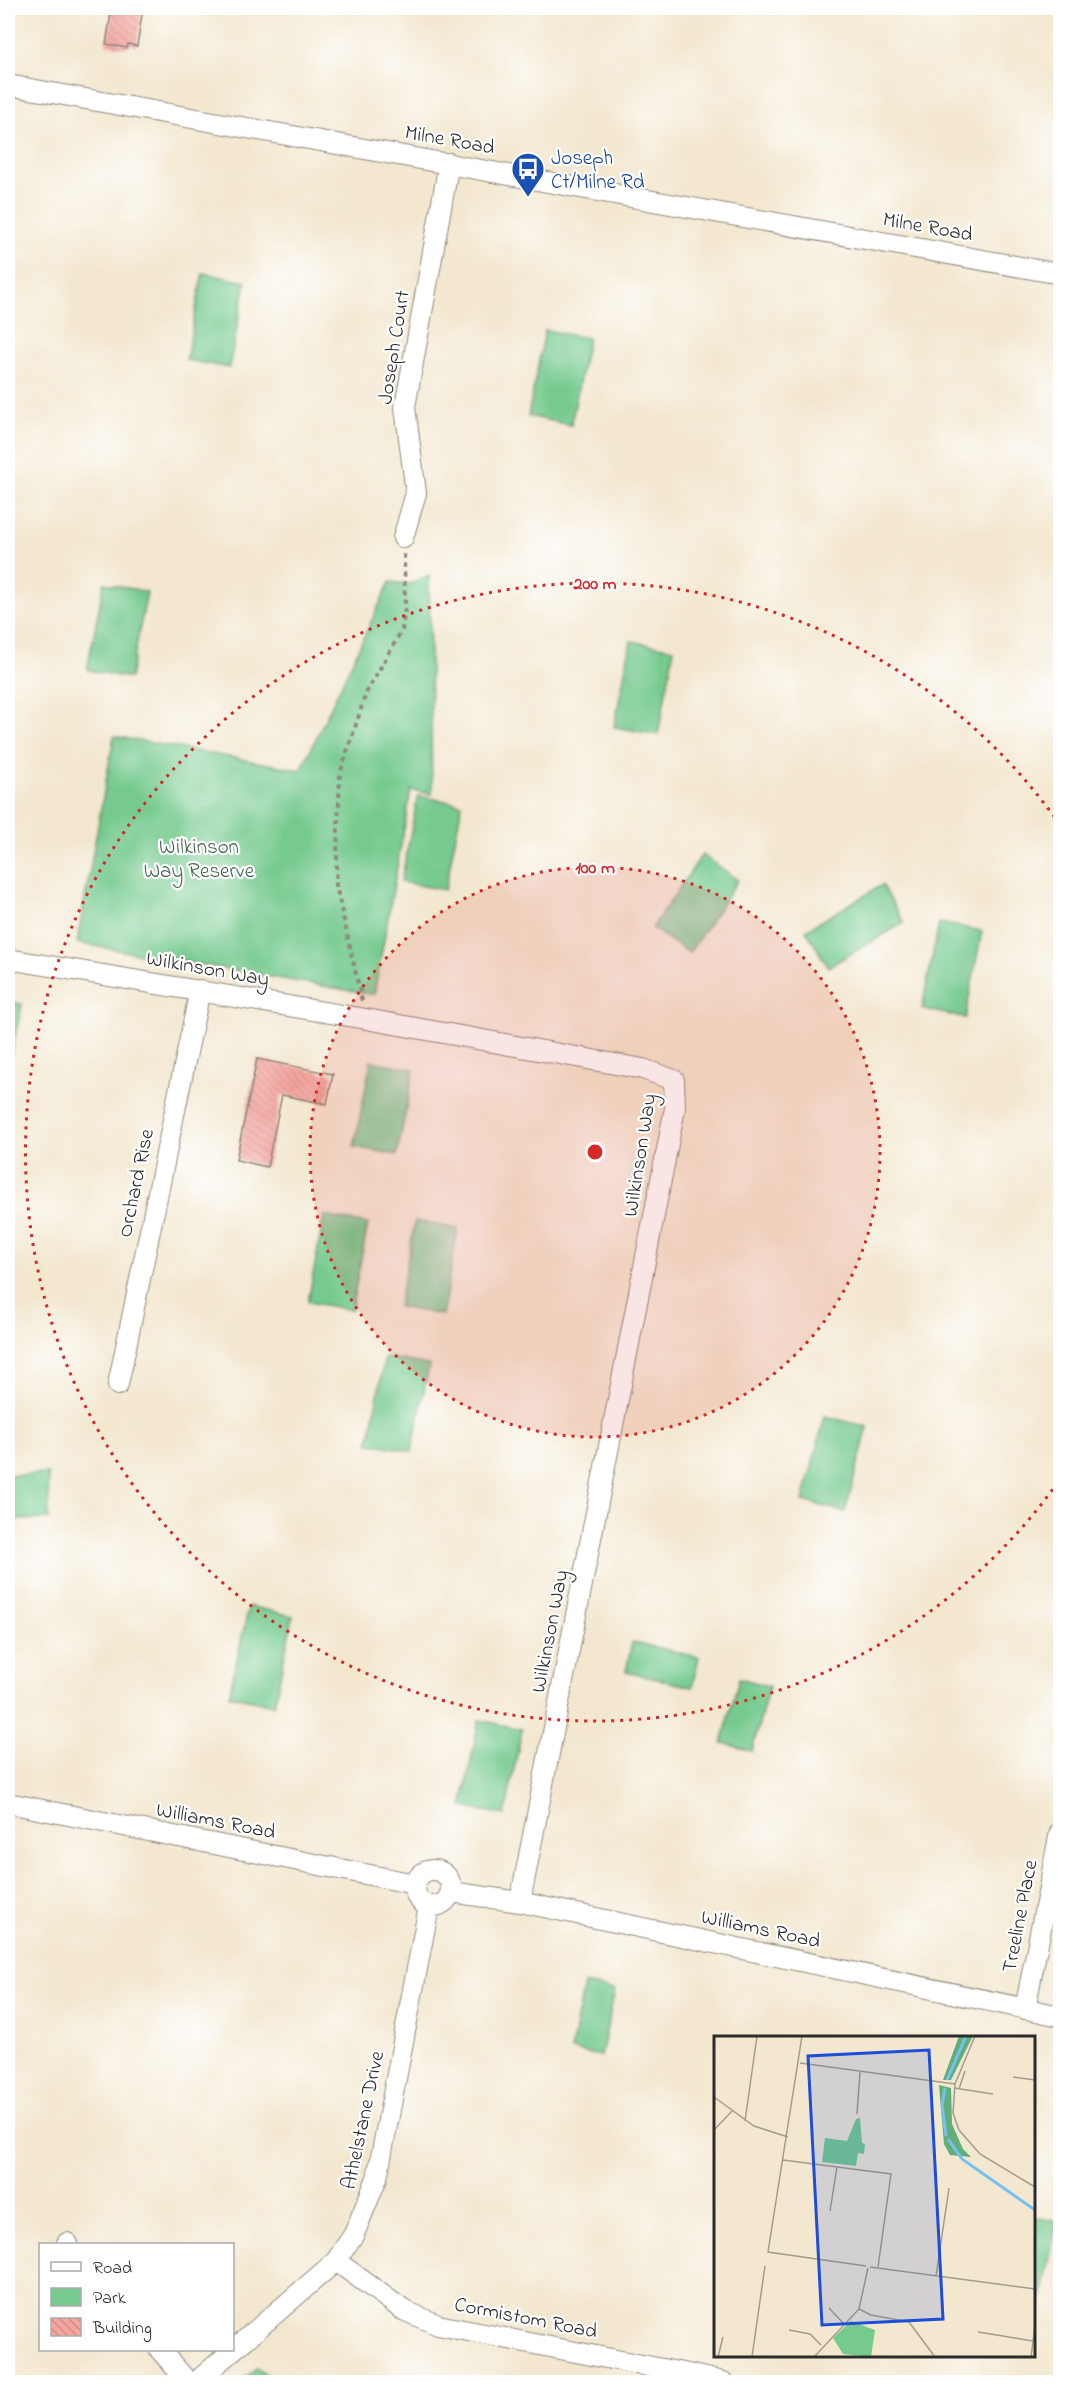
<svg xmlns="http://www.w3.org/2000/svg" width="1068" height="2390" font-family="'Indie Flower',sans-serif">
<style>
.green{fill:#76ca8e;stroke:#507a5c;stroke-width:1.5}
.building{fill:url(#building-back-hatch)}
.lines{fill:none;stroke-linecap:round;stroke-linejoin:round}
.minor-casing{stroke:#8f897d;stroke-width:22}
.path{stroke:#8f897d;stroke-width:4;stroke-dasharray:4.5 4.5;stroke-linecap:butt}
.minor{stroke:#fff;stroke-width:20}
.ring{fill:none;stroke:#d62828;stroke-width:3;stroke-dasharray:3 6}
.labels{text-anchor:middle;stroke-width:4.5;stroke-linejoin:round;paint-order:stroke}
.street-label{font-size:21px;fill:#2b2b2b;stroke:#fff}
.transit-label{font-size:21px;fill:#164399;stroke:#fff;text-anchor:start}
.park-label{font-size:21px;fill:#45634e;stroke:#fff}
.inset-river{fill:none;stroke:#77c0f0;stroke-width:3}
.inset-road{fill:none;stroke:#a39c8d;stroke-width:1.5}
.view{fill:#1d4ed8;fill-opacity:0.15;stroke:#1d4ed8;stroke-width:3}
.inset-edge{fill:none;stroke:#2b2b2b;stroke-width:3}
.centre{fill:#d62828;stroke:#fff;stroke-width:3}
.ring-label{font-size:18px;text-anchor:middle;font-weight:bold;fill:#d62828;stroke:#fff;stroke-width:4.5;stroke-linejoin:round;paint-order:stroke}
</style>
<defs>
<pattern id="building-back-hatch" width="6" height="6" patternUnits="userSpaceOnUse" patternTransform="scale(1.5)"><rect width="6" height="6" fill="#f4a69e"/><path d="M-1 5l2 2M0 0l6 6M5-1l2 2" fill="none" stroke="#d18f88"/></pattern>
</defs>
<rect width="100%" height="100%" fill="#fff"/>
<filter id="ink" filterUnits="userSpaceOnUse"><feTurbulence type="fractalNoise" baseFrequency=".0167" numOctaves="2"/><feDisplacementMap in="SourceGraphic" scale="12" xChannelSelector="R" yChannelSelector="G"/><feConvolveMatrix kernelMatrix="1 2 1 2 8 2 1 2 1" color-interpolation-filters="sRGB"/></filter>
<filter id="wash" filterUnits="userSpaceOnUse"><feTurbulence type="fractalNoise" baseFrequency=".008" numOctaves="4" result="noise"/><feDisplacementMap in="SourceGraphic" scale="24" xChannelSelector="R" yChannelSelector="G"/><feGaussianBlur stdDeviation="1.35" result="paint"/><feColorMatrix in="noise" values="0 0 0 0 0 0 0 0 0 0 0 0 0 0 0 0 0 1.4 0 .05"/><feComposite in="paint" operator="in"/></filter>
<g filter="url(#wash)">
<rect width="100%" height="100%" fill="#f3e7cf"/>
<g class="green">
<path d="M203,273L246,282L229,368L186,360Z"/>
<path d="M545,330L588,338L571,425L528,416Z"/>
<path d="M429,575L432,794L411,790L374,995L77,943L114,736L301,770L390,582L410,584Z"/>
<path d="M104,583L147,592L130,678L87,670Z"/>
<path d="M631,641L674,649L658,735L614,727Z"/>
<path d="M418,796L462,804L445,890L401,882Z"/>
<path d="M702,855L738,880L689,953L652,928Z"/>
<path d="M882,885L904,923L828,967L806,930Z"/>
<path d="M939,923L982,931L965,1018L922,1009Z"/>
<path d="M8,1001L22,1004L8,1071Z"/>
<path d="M371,1061L414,1069L397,1155L354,1147Z"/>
<path d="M324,1216L368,1224L351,1310L308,1302Z"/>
<path d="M415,1221L458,1229L442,1315L398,1307Z"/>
<path d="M385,1357L429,1365L412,1451L369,1443Z"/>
<path d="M825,1416L868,1427L845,1512L803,1501Z"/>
<path d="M48,1474L49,1519L8,1520V1475Z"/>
<path d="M249,1606L293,1616L274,1705L229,1695Z"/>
<path d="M632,1642L699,1657L692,1687L626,1672Z"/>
<path d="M739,1678L769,1686L752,1751L722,1743Z"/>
<path d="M479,1720L522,1729L505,1815L462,1807Z"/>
<path d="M584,1984L615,1990L601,2056L571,2050Z"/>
<path d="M1034,2217L1057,2221L1040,2308L1034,2306Z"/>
<path d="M257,2368L275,2382H240Z"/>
</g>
<g id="blocks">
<g class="building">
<path d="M112,8H143L137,46L128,44L127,48L106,44Z"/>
<path d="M257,1059L333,1074L327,1104L282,1095L267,1167L236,1160Z"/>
</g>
</g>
</g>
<g filter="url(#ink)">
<use href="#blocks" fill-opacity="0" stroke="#8f897d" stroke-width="1.5"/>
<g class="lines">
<g class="minor-casing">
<g id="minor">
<path d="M8,85L1060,274"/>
<path d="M403,538L416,493L405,407L449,163"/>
<path d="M8,959L366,1019L643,1069L674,1080L675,1108L520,1902"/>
<path d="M118,1385L200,990"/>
<path d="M8,1803L415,1884"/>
<circle cx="433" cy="1888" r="18"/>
<path d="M451,1892L520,1902L1060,2016"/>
<path d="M1025,2009L1060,1832"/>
<path d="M67,2243L68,2244"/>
<path d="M336,2261L403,2310L438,2325L688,2374L723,2382"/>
<path d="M160,2350L188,2382"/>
<path d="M196,2382L336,2261L354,2234L377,2178L429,1906"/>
</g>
</g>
<path class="path" d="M362,1001L336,885L340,774L366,693L402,630L405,608L404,554"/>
<use href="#minor" class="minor"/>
</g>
</g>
<circle cx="595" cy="1152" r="285" fill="#d62828" fill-opacity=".12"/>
<g class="ring">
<circle cx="595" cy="1152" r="285"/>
<path d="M1058 1482A569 569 0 1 1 1058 822"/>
</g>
<defs>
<g id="bus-pin" transform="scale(1.725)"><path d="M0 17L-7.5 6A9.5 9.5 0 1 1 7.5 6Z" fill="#1a4fb4" stroke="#fff"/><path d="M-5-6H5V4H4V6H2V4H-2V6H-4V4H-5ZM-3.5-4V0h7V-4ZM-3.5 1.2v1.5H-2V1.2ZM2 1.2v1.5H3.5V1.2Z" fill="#fff"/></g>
</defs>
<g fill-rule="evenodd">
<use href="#bus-pin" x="528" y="169"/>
</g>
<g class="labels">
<g class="street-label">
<text transform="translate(450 139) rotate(10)" y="7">Milne Road</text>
<text transform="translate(928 226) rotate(10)" y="7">Milne Road</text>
<text transform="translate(393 347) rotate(-81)" y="7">Joseph Court</text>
<text transform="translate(208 968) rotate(10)" y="7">Wilkinson Way</text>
<text transform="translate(639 1155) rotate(-81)" y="7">Wilkinson Way</text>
<text transform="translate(135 1183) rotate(-78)" y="7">Orchard Rise</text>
<text transform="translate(549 1631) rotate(-79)" y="7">Wilkinson Way</text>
<text transform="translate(216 1820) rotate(11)" y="7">Williams Road</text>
<text transform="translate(1019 1916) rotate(-79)" y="7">Treeline Place</text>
<text transform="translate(761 1928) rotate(12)" y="7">Williams Road</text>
<text transform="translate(362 2120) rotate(-78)" y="7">Athelstane Drive</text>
<text transform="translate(526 2317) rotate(11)" y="7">Cormistom Road</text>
</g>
<g class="transit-label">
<text x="551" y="164">Joseph<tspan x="551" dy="24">Ct/Milne Rd</tspan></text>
</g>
<g class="park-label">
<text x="199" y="853">Wilkinson<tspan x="199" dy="24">Way Reserve</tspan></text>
</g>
</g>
<g transform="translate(714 2036)">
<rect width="321" height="321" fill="#f3e7cf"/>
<path d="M146,82L148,107L151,108L150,118L144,117L142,130L108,126L111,102L133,105L142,83ZM137,285L161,294L157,321L129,318L119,302Z" fill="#76ca8e"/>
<path d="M245,0H259L237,44H229ZM225,49L237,52L238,88L249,113L257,121L236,119L230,108Z" fill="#60ae79"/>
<path class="inset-river" d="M233,44L252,0M231,52L228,69L232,100M234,103L248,123L321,174"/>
<path class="inset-road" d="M88,0L54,216L152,230M261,0L241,48L239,77L245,94L266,118L321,151M86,27L241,48M299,41L321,44M240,52L279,58M245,53L251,35M0,61L40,90L74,101M143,78L146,36M31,85L43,0M0,94L18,75M69,124L177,138L164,231M116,175L123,131M156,231L321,253M222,240L235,152M115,272L130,288M145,273L157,279L195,286L221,321M75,294L96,298L107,309M264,296L319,305M4,321L9,301M38,321L51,230M100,321L145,273L154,232M317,321L321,290"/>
<path class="view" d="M215,14L229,283L108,289L94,20Z"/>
<rect width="321" height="321" class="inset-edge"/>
</g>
<circle cx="595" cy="1152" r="9" class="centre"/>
<g class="ring-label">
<text x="595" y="589">200 m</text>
<text x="595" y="873">100 m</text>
</g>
<rect width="1068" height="2390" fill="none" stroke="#fff" stroke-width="30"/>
<rect x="39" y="2243" width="195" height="108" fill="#ffffff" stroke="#aaaaaa" stroke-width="1.5"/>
<rect x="51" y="2262" width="30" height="9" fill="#ffffff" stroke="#aaaaaa" stroke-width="1.5"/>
<text x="93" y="2273" font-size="18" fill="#2b2b2b">Road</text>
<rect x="51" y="2288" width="30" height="18" fill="#76ca8e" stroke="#aaaaaa" stroke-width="1.5"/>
<text x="93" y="2303" font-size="18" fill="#2b2b2b">Park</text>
<rect x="51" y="2318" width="30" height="18" fill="url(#building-back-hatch)" stroke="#aaaaaa" stroke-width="1.5"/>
<text x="93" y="2333" font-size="18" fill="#2b2b2b">Building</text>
</svg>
